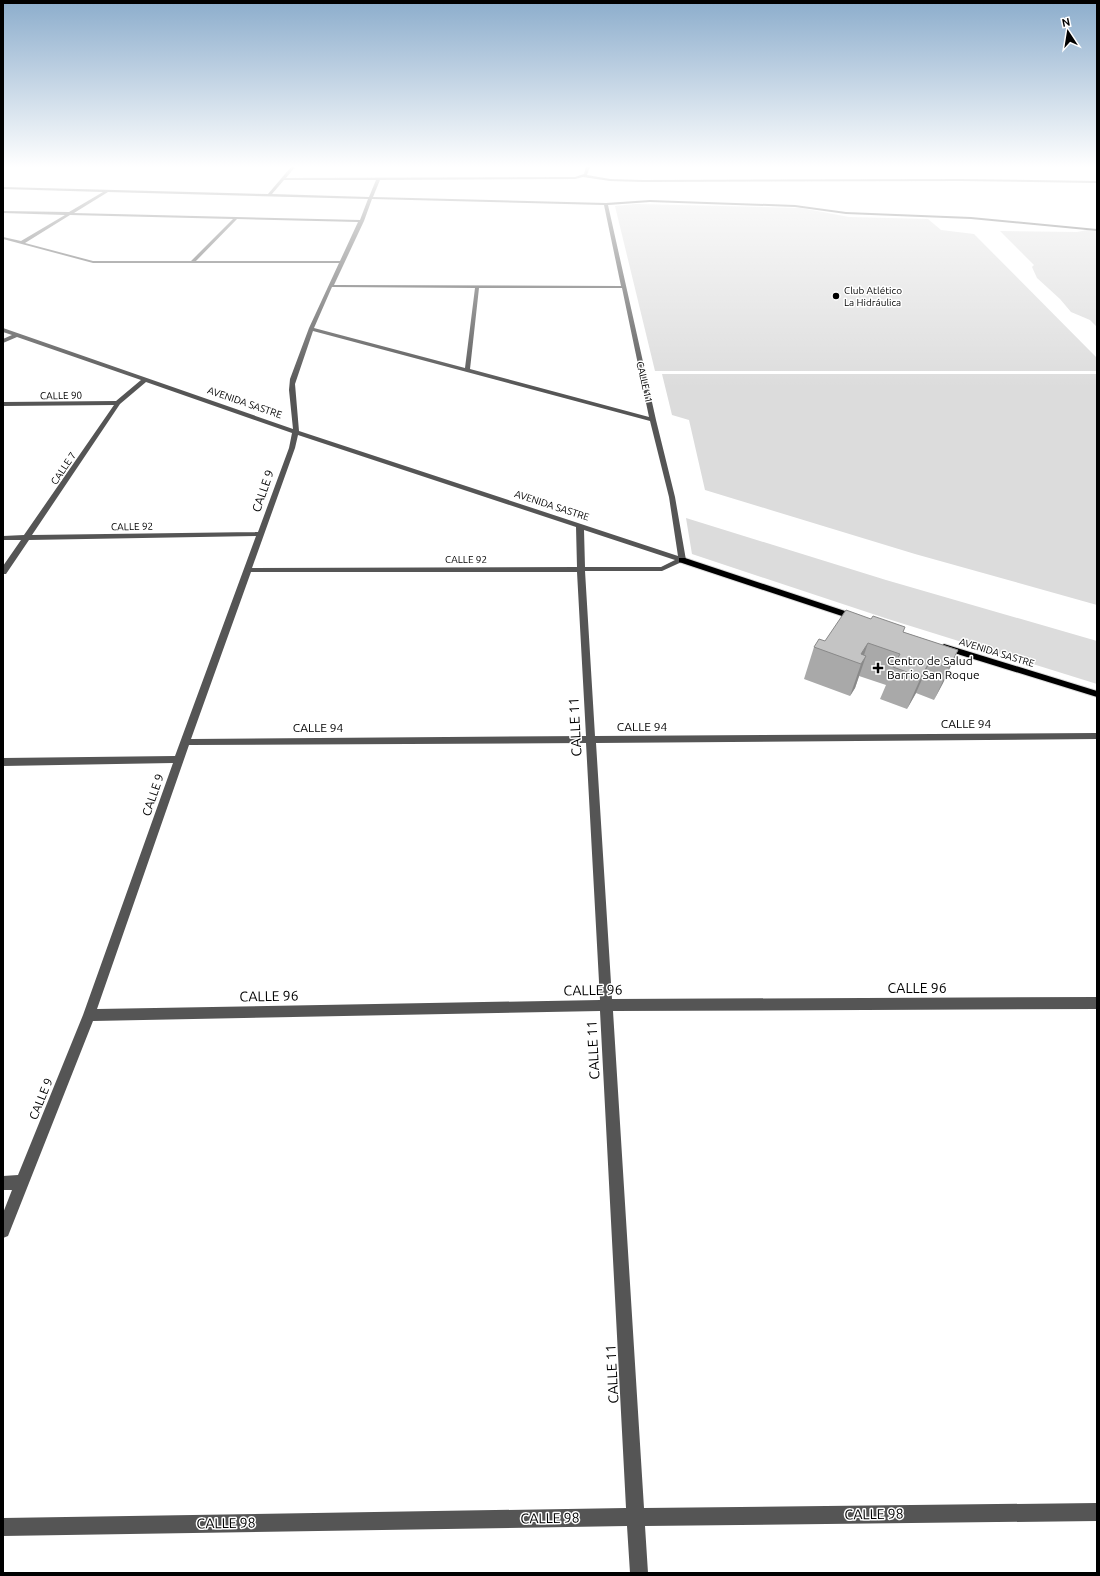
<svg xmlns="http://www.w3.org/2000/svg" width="1100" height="1576" font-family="Ubuntu,sans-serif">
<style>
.green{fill:#dcdcdc}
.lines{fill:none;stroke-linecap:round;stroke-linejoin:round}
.major-casing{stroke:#dbdbdb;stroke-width:2}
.minor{fill:#555;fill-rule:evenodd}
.major{fill:#000;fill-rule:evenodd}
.wall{fill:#a9a9a9}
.shaded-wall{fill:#898989}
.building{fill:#c4c4c4;stroke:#898989}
.poi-dot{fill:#000;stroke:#fff;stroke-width:1.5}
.labels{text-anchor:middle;stroke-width:3;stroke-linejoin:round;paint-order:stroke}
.far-poi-label{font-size:10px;fill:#000;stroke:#fff;text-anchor:start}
.far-street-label{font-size:10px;fill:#000;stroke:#fff}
.street-label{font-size:12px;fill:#000;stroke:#fff}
.poi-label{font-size:12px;fill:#000;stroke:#fff;text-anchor:start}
.near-street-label{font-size:14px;fill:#000;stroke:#fff}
</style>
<rect width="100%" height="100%" fill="#fff"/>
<g class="green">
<path d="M636,204L801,208L849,217L928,219L941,230L974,234L1097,358V371H655L615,206Z"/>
<path d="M1087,230L1097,231V327L1090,320L1071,312L1060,299L1037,278L1032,267L1034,265L1000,231L1077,232Z"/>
<path d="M662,374H1097V605L915,554L705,490L689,420L672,415Z"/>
<path d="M686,518L886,580L1097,641V684L888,619L692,554Z"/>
</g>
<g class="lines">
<g class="major-casing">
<g id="major">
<path d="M679,558H685L860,616L861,618L857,621L854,620L679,562Z"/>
<path d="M944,644L1097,691V697L941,649L940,647Z"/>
</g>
</g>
<path class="minor" d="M291,167H295L286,178L575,177L584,174L586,167H590L587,175L610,179L643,180L960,179L1097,181V183L960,181L643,182L610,181L583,177L575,179L380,180L373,197L606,203L650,200L795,205L846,212L971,217L1097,229V231L971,219L846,214L795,207L650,202L608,205L656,420L675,497L686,560L662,571H585L595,736L1097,733V739L596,743L612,999L1097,997V1009L613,1011L644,1508L1097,1503V1521L645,1526L648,1573H630L627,1526L3,1536V1518L626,1508L600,1011L93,1021L10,1231L8,1236L3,1238V1213L12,1190H3V1176L18,1175L83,1015L173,763L3,766V758L175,756L256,536L29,540L6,574H3V566L21,540H3V536L24,535L114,405L3,406V402L116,401L141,380L17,337L3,343V339L12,335L3,332V328L293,429L289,390L290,379L309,328L339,263H93L3,239V237L21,241L65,215L3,213V211L69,212L103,192L3,189V187L268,194ZM284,180H376L369,197L272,194ZM108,192L368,199L360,220L74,213ZM372,199L604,205L621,286L334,285L364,221ZM70,215L233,219L191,261H93L25,243ZM237,219L358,222L340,261H196ZM332,287L475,288L465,368L314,328ZM479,288H622L649,417L470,369ZM313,331L650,421L669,497L678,556L299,431L295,384ZM146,382L292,433L289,448L258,532L32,535L120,404ZM298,435L576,527L577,567L252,568L295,448ZM584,530L675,560L661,567H585ZM251,572H577L586,736L191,739ZM586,743L600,1000L97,1009L189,745Z"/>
<use href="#major" class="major"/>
</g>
<path class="wall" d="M903,632L958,650L943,683L934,700L916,693L907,709L880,699L886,685L859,676L855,688L850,696L804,679L814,647L825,641Z"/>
<g class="shaded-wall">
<path d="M868,643L861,664V654Z"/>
<path d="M958,650L943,683L934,700L949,668Z"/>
<path d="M866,656L855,688L850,696L861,664Z"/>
<path d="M930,661L916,693L907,709L921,677Z"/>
</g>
<path class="building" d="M846,610L871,619L873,616L905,627L903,632L958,650L949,668L930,661L921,677L893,667L900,654L868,643L861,654L866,656L861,664L814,647L819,639L825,641Z"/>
<linearGradient id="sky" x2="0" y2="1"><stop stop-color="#8cadcc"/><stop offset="0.43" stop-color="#fff"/><stop offset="1" stop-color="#fff" stop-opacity="0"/></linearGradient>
<rect width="1100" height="388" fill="url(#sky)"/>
<g class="poi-dot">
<circle cx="836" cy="296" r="4"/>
<path d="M876 662h4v4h4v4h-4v4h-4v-4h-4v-4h4z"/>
</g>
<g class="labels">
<g class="far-poi-label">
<text x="844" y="294">Club Atlético<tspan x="844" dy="12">La Hidráulica</tspan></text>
</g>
<g class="far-street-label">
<text transform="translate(645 382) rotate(77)" y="4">CALLE 11</text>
<text transform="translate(61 395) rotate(-1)" y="4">CALLE 90</text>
<text transform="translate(245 402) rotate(19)" y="4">AVENIDA SASTRE</text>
<text transform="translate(63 468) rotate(-56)" y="4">CALLE 7</text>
<text transform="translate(552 505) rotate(18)" y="4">AVENIDA SASTRE</text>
<text transform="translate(132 526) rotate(-1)" y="4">CALLE 92</text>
<text x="466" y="563">CALLE 92</text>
<text transform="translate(997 652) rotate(17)" y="4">AVENIDA SASTRE</text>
</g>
<g class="street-label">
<text transform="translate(263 491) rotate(-71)" y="4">CALLE 9</text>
<text x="966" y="728">CALLE 94</text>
<text x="642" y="731">CALLE 94</text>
<text x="318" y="732">CALLE 94</text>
<text transform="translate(153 795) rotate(-71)" y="4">CALLE 9</text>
<text transform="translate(41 1099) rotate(-68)" y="4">CALLE 9</text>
</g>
<g class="poi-label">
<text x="887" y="665">Centro de Salud<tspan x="887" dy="14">Barrio San Roque</tspan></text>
</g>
<g class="near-street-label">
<text transform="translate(575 727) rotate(-93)" y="5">CALLE 11</text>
<text x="917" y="993">CALLE 96</text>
<text transform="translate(593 990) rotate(-1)" y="5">CALLE 96</text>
<text transform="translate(269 996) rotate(-1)" y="5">CALLE 96</text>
<text transform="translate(593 1050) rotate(-93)" y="5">CALLE 11</text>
<text transform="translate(612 1374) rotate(-93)" y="5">CALLE 11</text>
<text transform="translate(874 1514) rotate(-1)" y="5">CALLE 98</text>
<text transform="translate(550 1518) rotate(-1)" y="5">CALLE 98</text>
<text transform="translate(226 1523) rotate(-1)" y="5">CALLE 98</text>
</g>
</g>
<rect width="1100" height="1576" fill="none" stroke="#000000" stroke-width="8"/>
<g transform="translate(1068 32) rotate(348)" stroke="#ffffff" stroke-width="3" paint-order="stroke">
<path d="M0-3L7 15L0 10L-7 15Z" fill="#000000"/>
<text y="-6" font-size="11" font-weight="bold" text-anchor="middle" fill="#000000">N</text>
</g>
</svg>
